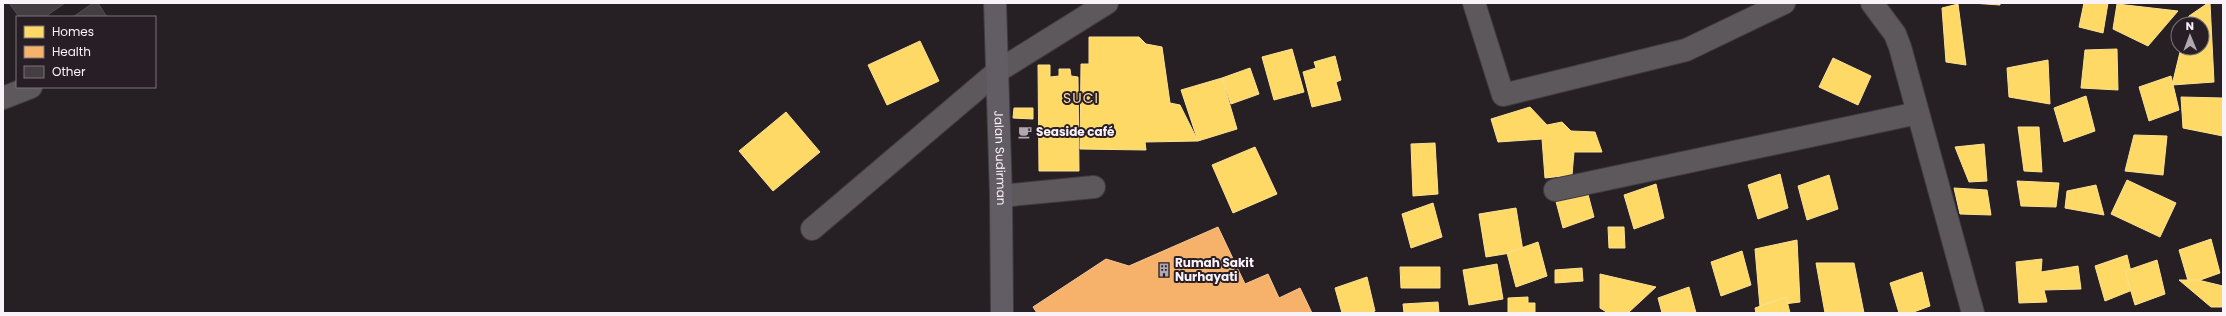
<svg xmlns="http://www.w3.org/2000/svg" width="2226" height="316" font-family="Poppins,sans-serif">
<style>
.homes{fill:#ffd966;stroke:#fde092}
.health{fill:#f6b26b;stroke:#f7c595}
.building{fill:#443e42;stroke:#524d50}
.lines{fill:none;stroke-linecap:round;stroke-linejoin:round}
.minor-casing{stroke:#403c40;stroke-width:24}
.primary-casing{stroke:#403c40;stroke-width:24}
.minor{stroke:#5d585c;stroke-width:22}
.primary{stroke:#625c64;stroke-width:22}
.labels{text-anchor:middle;stroke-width:4;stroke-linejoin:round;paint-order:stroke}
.poi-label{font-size:12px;font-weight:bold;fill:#f9f2f8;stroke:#281e26;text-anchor:start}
.street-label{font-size:12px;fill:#f9f2f8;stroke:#281e26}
.quarter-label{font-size:14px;letter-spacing:1px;fill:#fcd5a1;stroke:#281e26}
</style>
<rect width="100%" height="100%" fill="#262025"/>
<g class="homes">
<path d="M1972,3H2000V5Z"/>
<path d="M2084,3H2108L2103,33L2079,27Z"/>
<path d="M2208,3H2210L2214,82L2172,85L2181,48H2202V24H2187L2189,16Z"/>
<path d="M1958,4L1966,65L1946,62L1942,8Z"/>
<path d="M2117,4L2178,11L2148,46L2113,29Z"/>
<path d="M1089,37H1139L1146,44L1162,47L1170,103L1180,105L1198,141L1145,142L1146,150L1080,149L1081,64H1089Z"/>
<path d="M920,41L939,81L887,105L868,65Z"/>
<path d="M1292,49L1304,92L1274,100L1262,57Z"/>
<path d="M2117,49L2118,90L2081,88L2085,50Z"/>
<path d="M1335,56L1341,80L1336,82L1341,100L1312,107L1303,72L1316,68L1314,62Z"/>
<path d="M1833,58L1871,76L1858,105L1819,87Z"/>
<path d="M2048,60L2050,104L2009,97L2007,68Z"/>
<path d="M1038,65H1050V77L1059,76V69H1070L1071,76L1078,77L1079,171H1039Z"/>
<path d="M1250,68L1259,94L1231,104L1222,78Z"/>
<path d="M2171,76L2179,110L2149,121L2139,87Z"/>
<path d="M1222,78L1237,129L1198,141L1181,90Z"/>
<path d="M2086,96L2095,131L2064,142L2054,108Z"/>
<path d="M2181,97L2223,98V136L2183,128Z"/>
<path d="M1530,107L1547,125L1562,122L1571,131L1595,132L1602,152H1574L1572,175L1545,178L1542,139L1498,142L1491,119Z"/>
<path d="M1014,108H1033V119L1013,118Z"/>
<path d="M786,112L820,152L773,191L739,151Z"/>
<path d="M2018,127H2039L2042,172L2024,171Z"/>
<path d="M2134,135L2167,136L2163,175L2125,171Z"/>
<path d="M1435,143L1438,194L1413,196L1411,144Z"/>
<path d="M1984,144L1987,181L1969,182L1955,147Z"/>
<path d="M1255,147L1277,194L1233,213L1212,165Z"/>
<path d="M1780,174L1788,208L1758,219L1748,185Z"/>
<path d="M1829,175L1838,209L1807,220L1798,186Z"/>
<path d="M2127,180L2176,203L2160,237L2111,214Z"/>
<path d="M2017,181L2059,183L2056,207L2021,206Z"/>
<path d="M1585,183L1594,217L1563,228L1554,194Z"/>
<path d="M1656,184L1664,218L1634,229L1624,195Z"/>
<path d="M2096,185L2104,215L2065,208L2067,191Z"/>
<path d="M1954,188L1987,190L1991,215L1960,214Z"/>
<path d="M1433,203L1442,237L1411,248L1402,214Z"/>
<path d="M1516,208L1523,251L1486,257L1479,214Z"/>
<path d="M1608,227H1624L1625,248H1609Z"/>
<path d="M2211,239L2220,273L2189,284L2179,250Z"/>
<path d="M1797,240L1800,302L1760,307L1755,249Z"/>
<path d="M1538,242L1547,276L1516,287L1507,253Z"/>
<path d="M1742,251L1751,285L1721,296L1711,262Z"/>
<path d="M2127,255L2135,289L2105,301L2095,266Z"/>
<path d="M2042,259L2041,272L2078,266L2081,289L2044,290L2047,302L2019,303L2016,262Z"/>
<path d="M2157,260L2165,294L2135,305L2125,271Z"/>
<path d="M1816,263H1854L1864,313H1825Z"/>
<path d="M1497,264L1503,299L1469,305L1463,270Z"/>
<path d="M1400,267H1440V288H1401Z"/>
<path d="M1582,268L1583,281L1555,283V270Z"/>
<path d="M1922,272L1930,306L1911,313H1899L1890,283Z"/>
<path d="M1600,274L1656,287L1628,313H1608L1600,308Z"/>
<path d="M1367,277L1375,311L1369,313H1342L1335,288Z"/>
<path d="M2179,280H2198L2223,286V307H2211Z"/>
<path d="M1689,287L1696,313H1662L1658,298Z"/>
<path d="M1528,297V303H1535V313H1508V298Z"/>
<path d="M1786,297L1790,313H1756L1755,308Z"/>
<path d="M1438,302L1439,313H1404L1403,304Z"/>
</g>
<path class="health" d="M1218,227L1245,284L1268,274L1279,298L1300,288L1312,313H1037L1033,307L1106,259L1129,266Z"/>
<g class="building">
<path d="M9,3H65L45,17H19Z"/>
<path d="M93,3H98L107,17H73Z"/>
</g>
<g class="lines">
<g class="minor-casing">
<g id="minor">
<path d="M1474,3L1503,95L1686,50L1784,3"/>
<path d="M1872,3L1895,34L1900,47L1973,313"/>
<path d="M3,98L31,87"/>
<path d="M1555,190L1918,113"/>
<path d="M1001,196L1094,187"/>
<path d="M812,229L998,71L1107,3"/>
</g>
</g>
<g class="primary-casing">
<g id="primary">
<path id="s1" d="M995,3L1001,196L1002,313"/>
</g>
</g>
<use href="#minor" class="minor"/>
<use href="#primary" class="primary"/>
</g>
<defs>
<g id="cafe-bare" transform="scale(1.08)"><path d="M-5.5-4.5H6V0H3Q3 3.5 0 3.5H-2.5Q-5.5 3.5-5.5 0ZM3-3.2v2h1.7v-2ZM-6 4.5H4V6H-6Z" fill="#afa8ae" stroke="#281e26" stroke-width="2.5" paint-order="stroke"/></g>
<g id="building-bare" transform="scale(1.08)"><path d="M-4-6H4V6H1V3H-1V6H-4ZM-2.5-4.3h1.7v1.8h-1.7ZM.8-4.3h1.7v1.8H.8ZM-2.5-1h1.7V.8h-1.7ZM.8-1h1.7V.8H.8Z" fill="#afa8ae" stroke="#281e26" stroke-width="2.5" paint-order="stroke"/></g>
</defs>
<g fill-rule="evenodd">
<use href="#cafe-bare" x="1025" y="132"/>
<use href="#building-bare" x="1164" y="270"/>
</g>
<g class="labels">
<g class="poi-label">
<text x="1036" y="136">Seaside café</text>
<text x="1175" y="267">Rumah Sakit<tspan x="1175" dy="14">Nurhayati</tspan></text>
</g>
<g class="street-label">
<text dy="4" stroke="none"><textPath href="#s1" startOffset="155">Jalan Sudirman</textPath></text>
</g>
<g class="quarter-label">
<text x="1081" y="103">SUCI</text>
</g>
</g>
<rect width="2226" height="316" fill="none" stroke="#f9f2f8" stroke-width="8"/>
<rect x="16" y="16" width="140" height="72" fill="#281e26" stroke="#7c737a"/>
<rect x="24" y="26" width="20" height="12" fill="#ffd966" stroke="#7c737a"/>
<text x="52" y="36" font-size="12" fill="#f9f2f8">Homes</text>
<rect x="24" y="46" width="20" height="12" fill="#f6b26b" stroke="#7c737a"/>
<text x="52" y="56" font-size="12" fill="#f9f2f8">Health</text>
<rect x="24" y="66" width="20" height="12" fill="#443e42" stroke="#7c737a"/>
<text x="52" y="76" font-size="12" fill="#f9f2f8">Other</text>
<g transform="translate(2190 36) rotate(359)"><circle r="19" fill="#281e26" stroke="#7c737a"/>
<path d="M0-3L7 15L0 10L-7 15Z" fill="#afa8ae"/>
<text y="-6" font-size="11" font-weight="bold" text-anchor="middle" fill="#f9f2f8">N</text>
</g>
</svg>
